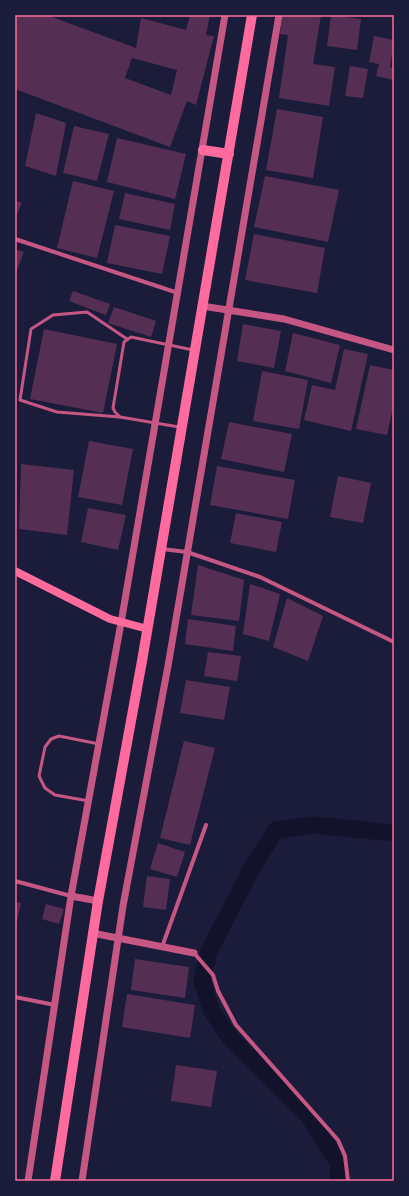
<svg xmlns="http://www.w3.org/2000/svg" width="409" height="1196" font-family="Commissioner,sans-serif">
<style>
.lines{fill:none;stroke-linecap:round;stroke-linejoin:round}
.canal{stroke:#12122b;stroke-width:17}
.building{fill:#542f53;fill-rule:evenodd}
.service{stroke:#c65784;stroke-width:3}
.minor{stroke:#c65784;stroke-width:4}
.tertiary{stroke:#c65784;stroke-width:7}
.secondary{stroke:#ff6b9d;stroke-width:8}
.primary{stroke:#ff6b9d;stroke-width:10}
.neatline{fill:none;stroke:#ff6b9d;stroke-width:1.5}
</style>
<rect width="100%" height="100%" fill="#1b1b3a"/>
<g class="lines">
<path class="canal" d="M338,1181L339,1164L308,1115L231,1039L211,1010L202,980L209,951L253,866L276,830L314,825L394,833"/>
</g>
<g class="building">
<path d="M15,15H47L136,48L141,18L186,30L190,15H210L206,35L214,36L196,105L187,101L170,147L15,89ZM132,58L177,70L171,95L125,78Z"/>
<path d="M282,15H321L313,64L335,67L329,106L279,98L288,35L280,34Z"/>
<path d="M331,15L361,19L357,50L327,46Z"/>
<path d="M374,36L394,40L390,67L394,68V80L376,76L379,64L369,62Z"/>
<path d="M350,66L368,69L363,98L345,96Z"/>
<path d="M277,109L323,117L313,178L266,170Z"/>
<path d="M36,113L66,123L56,176L25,166Z"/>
<path d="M74,126L109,134L97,181L63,173Z"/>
<path d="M117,138L186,154L175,199L107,182Z"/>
<path d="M265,176L339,190L328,242L254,227Z"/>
<path d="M73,181L114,191L97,258L57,248Z"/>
<path d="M125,193L175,204L170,230L119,219Z"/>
<path d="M15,200L22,203L15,219Z"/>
<path d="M115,225L170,236L162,274L107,263Z"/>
<path d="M254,234L325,248L317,293L245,280Z"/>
<path d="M15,249L24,252L15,275Z"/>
<path d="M73,291L110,304L106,315L69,301Z"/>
<path d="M114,307L156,321L151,337L108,323Z"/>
<path d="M243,324L281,331L274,368L237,361Z"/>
<path d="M44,329L117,344L103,413L30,399Z"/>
<path d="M293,333L340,345L331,383L285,371Z"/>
<path d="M344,349L368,354L351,431L304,420L312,385L335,390Z"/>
<path d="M370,365L394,370V402L387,435L356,429Z"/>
<path d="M262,371L308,380L299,429L253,421Z"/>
<path d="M229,422L292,434L284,472L221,459Z"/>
<path d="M89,441L133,449L122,505L78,497Z"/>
<path d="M21,464L74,470L67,535L19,529Z"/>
<path d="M217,466L295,480L288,519L210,505Z"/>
<path d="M338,476L371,483L363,523L330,517Z"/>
<path d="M88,508L126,515L118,550L81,542Z"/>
<path d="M236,513L282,522L276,552L230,543Z"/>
<path d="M198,565L244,580L239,621L191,615Z"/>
<path d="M250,584L280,594L269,641L243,634Z"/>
<path d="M287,598L323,616L308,661L273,647Z"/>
<path d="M188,619L236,626L233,651L185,644Z"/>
<path d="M208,652L241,656L237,681L204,676Z"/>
<path d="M186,680L230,687L224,720L180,713Z"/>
<path d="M184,741L215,748L190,845L160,838Z"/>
<path d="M158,843L185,852L177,877L150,869Z"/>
<path d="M147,876L170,879L166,910L143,907Z"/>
<path d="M15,902L21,903L16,926H15Z"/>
<path d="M46,904L64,909L59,924L42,919Z"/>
<path d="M135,959L189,967L185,998L131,990Z"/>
<path d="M127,994L195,1005L190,1038L122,1027Z"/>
<path d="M176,1065L217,1071L211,1107L171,1101Z"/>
</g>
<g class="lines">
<g class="service">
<path d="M120,417L57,412L20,400L31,329L53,315L87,312L127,339"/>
<path d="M179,427L120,417L115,412L113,408L124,342L131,337L193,350"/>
<path d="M89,801L55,795L45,788L39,776L45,747L51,739L59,736L99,744"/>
</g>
<g class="minor">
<path d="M15,239L178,293"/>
<path d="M162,549L187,552L260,577L394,642"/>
<path d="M15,881L71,896"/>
<path d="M162,947L206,825"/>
<path d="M194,953L213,975L218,991L236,1025L338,1140L345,1156L348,1181"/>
<path d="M15,997L55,1005"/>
</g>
<g class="tertiary">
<path d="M202,306L284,319L394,350"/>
<path d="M71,896L98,901"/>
<path d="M92,933L194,953"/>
<path d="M28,1181L71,896L121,623L225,15"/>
<path d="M82,1181L123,906L168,666L279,15"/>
</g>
<path class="secondary" d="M15,571L110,619L148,629"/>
<g class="primary">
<path d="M203,150L229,154"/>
<path d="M55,1181L98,901L142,661L252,15"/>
</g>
</g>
<rect width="409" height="1196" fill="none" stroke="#1b1b3a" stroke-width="32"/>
<rect x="16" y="16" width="377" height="1164" class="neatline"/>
</svg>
